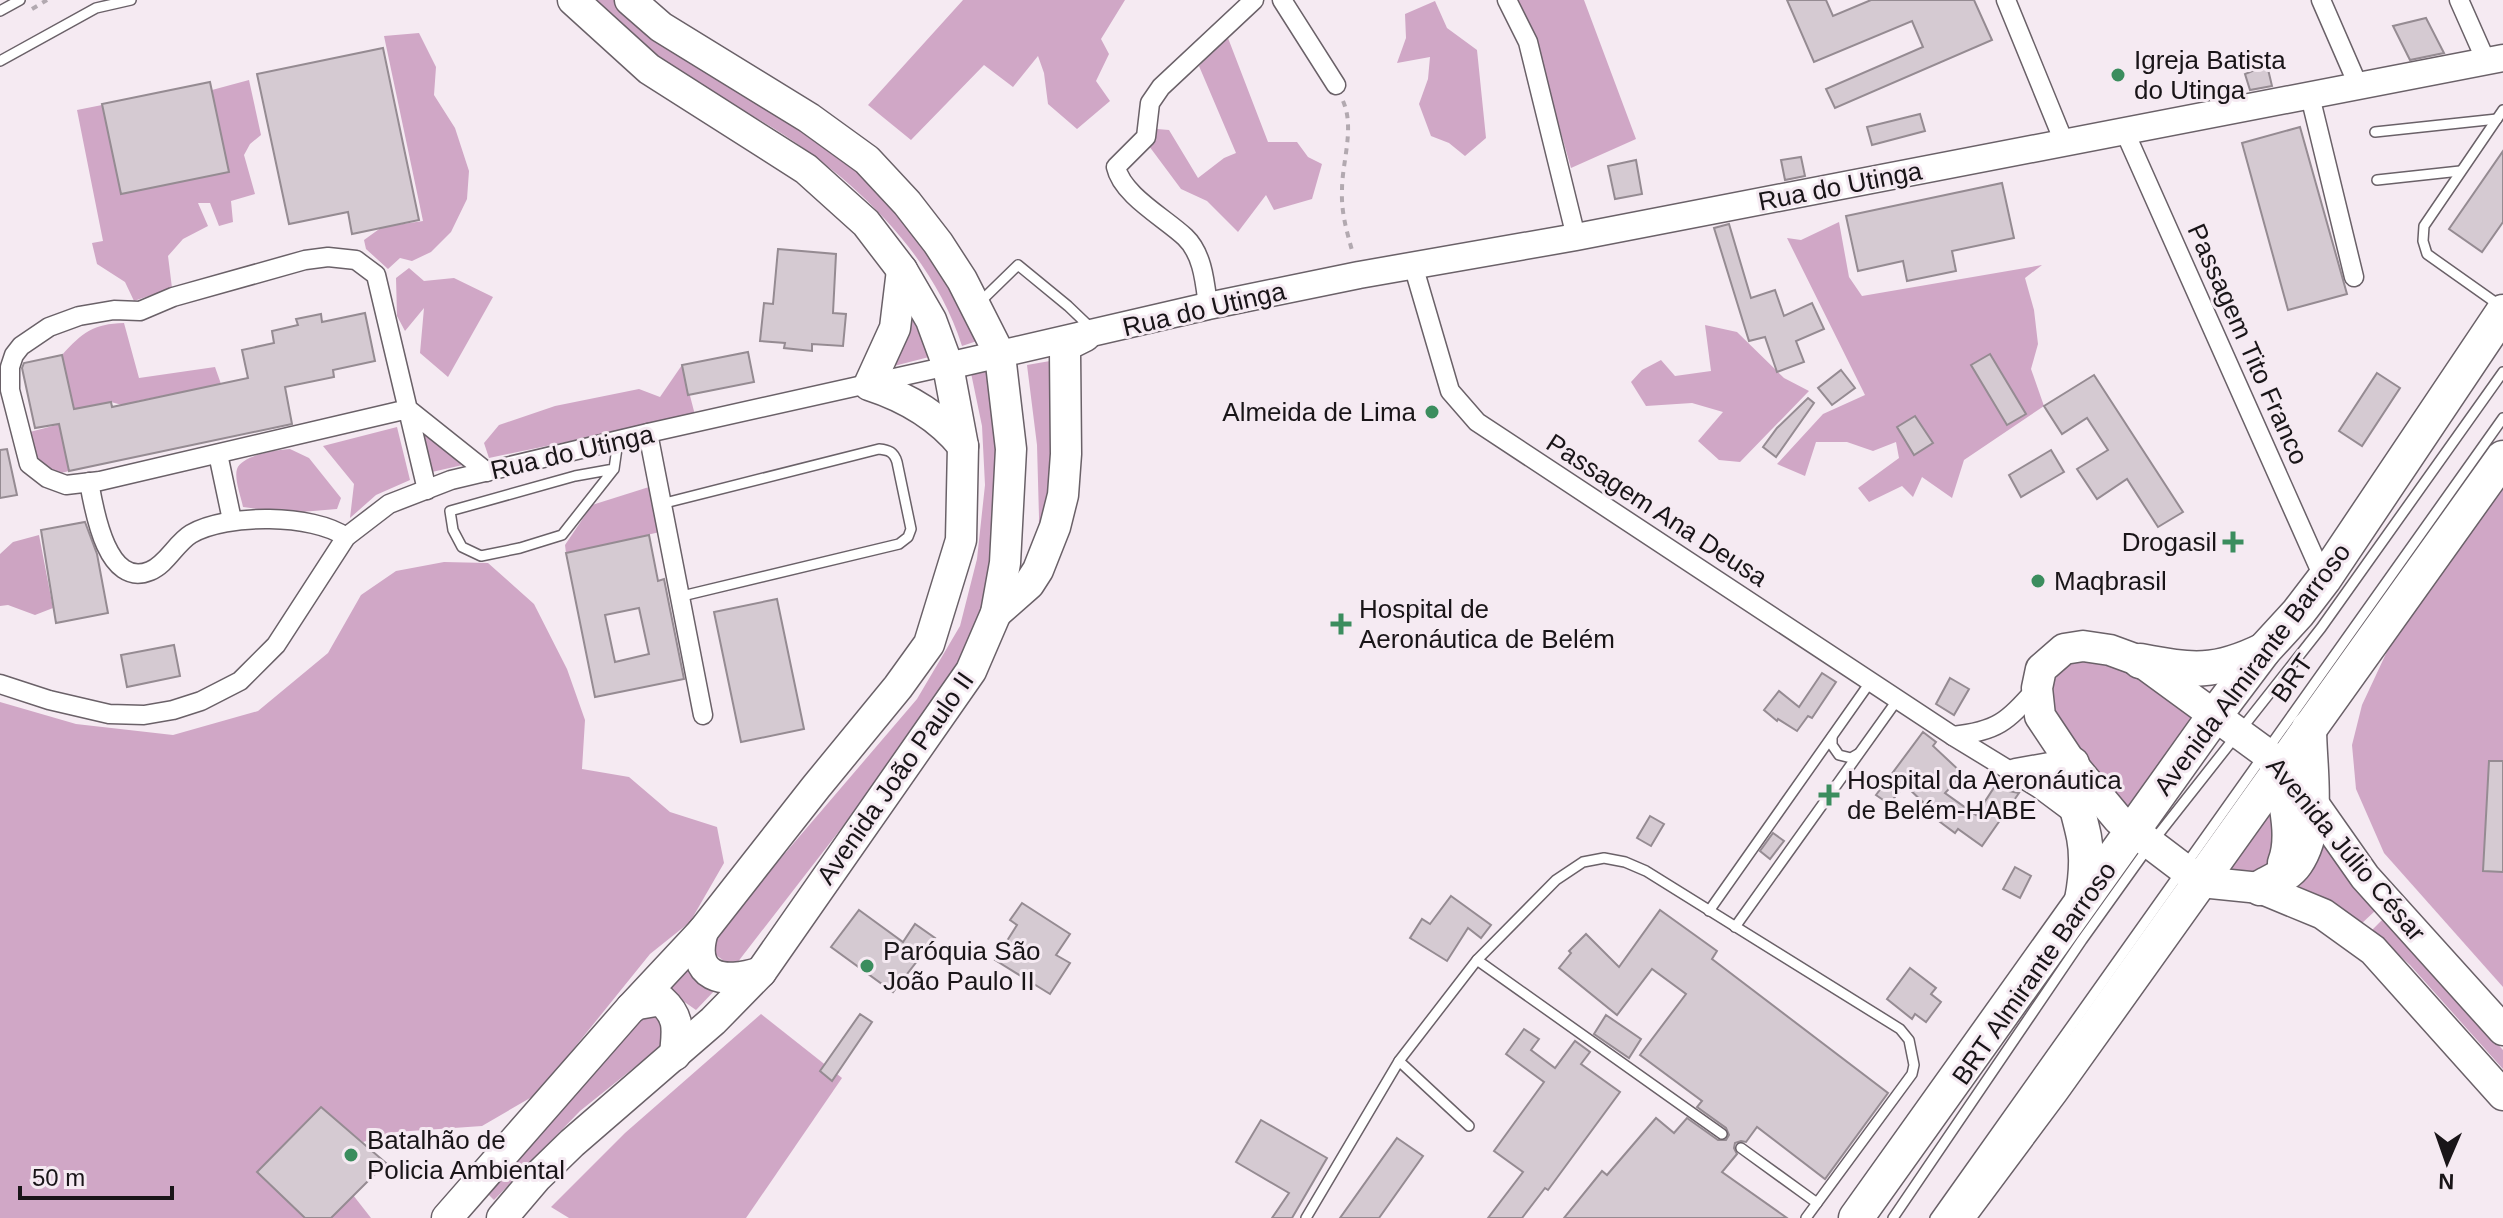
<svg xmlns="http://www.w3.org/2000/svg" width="2503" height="1218" font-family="Arial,sans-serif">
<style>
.forest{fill:#d0a7c6}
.water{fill:#cda4c2}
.building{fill:#d5cad2;stroke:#958b92;stroke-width:2;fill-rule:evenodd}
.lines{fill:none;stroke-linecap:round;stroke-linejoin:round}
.lane-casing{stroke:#6a6168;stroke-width:12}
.street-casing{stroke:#6a6168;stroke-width:21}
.secondary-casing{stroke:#6a6168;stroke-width:29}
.primary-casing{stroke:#6a6168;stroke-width:33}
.highway-casing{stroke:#6a6168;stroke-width:37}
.path{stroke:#b2a9b0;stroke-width:4;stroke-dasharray:6 6;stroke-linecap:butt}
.lane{stroke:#fff;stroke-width:9}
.street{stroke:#fff;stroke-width:18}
.secondary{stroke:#fff;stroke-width:26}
.primary{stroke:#fff;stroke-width:30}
.highway{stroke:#fff;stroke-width:34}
.poi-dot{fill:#3b8d5e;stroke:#f5eaf2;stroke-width:3}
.labels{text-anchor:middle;stroke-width:6;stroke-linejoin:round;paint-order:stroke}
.poi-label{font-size:26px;fill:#191518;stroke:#f5eaf2;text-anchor:start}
.street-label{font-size:26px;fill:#191518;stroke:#f5eaf2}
</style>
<rect width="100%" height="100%" fill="#f5eaf2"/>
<g class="forest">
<path d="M588,0H614L668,45L769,103L895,200L983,339L962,346C933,254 854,178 773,128C732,103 687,81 647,54C625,39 607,18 588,0Z"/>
<path d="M963,0H1125L1101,39L1109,54L1096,81L1110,101L1077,129L1048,104L1044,73L1038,56L1013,87L984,65L911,140L868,105Z"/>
<path d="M1516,0H1584L1636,139L1571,168L1533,35Z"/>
<path d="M1435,1L1447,28L1477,50L1486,138L1465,156L1449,143L1431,136L1419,104L1428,79L1430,57L1397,63L1406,38L1405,14Z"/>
<path d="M419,33L436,67L434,95L455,128L469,171L467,199L451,232L431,252L412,261L400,258L388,269L366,249L364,240L382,227L423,221L384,36Z"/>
<path d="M1228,38L1268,142H1297L1308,157L1322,164L1312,199L1274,210L1266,195L1238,232L1207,201L1181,189L1149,146L1157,129L1169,130L1198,178L1224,158L1236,153L1199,66Z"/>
<path d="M249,80L261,135L250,144L244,155L255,194L231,201L233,222L219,226L210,203H198L208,226L183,239L168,256L172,288L134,301L125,282L97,264L92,243L103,241L77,110L102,105L121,194L229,171L212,90Z"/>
<path d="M1839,222L1849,277L1862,296L2042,265L2025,278L2034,310L2038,344L2031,369L2044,406L1964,460L1952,498L1922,477L1913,497L1902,486L1869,502L1858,488L1899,458L1896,442L1873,451L1847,442H1816L1805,476L1777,464L1823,414L1865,395L1787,238L1801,240Z"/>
<path d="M409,268L424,281L454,278L493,297L448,377L420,353L424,308L405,331L397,316L396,278Z"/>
<path d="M909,310L929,357L894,366C905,347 910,332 909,310Z"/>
<path d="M124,323L139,378L215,367L221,384L137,401L129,424L122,405L111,402L87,407L65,451L69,471L57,474L37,464L26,433L76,420L62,355C83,332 93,324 124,323Z"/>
<path d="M1705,325L1737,332L1784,378L1809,391L1740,462L1719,460L1698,441L1723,412L1692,403L1646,406L1631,382L1642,370L1661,360L1675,376L1711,371Z"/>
<path d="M1050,361L1060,449L1038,570L1039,517L1037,445L1027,365Z"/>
<path d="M682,365L695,415L489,458L484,443L499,425L555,406L639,389L660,397Z"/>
<path d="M997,368L996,574L946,693L737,963L724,961L712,952L711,940L917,699L960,626L977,559L985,485L982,426L971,373Z"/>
<path d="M417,426L467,464L432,472Z"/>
<path d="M397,427L410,480L376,495L350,518L354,484L323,446Z"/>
<path d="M290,449L309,458L341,498L337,509L289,513L243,507C241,497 234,479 237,469C242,455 277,450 290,449Z"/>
<path d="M2503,485V987L2384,853L2356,789L2352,745L2362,705L2397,630Z"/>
<path d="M649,487L660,532L566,553L565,545L592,505Z"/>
<path d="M444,562L488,563L534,604L567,669L585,720L582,769L629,777L670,812L717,827L724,863L690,922L650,954L537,1094L482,1126L396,1132L363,1142L321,1107L258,1172L305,1218H0V702L76,724L173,735L258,711L328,653L361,595L396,571Z"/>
<path d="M2086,659L2128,669L2204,718L2133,807H2123L2085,771L2048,700L2054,681L2066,663Z"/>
<path d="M2268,797L2282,839L2263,875H2244L2224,865Z"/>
<path d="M2320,835L2376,910L2360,925L2338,905L2298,888L2310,874Z"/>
<path d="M2384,918L2503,1050V1069L2410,965L2372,930Z"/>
<path d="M687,962L717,988L696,1010L666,989Z"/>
<path d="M663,1013L671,1038L580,1111L494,1200L483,1189L628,1033L647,1014Z"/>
<path d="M761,1014L842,1078L746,1218H569L551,1207L625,1133Z"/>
<path d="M353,1195L371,1218H331Z"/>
</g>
<path class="water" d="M39,535L53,608L35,615L8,605L0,606V554L13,542Z"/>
<g class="building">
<path d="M1787,0H1826L1833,16L1871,0H1974L1992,40L1835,108L1826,89L1923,47L1912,21L1814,62Z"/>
<path d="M2426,18L2444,53L2410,60L2393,26Z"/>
<path d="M383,48L419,220L352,234L348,212L289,224L257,74Z"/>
<path d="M2267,65L2272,86L2250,90L2245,74Z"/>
<path d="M210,82L229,172L121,194L102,104Z"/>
<path d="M1920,114L1925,131L1872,145L1867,127Z"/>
<path d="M2300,127L2347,294L2288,310L2242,143Z"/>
<path d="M2503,151V222L2482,252L2449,229Z"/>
<path d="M1801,157L1805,176L1785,180L1781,160Z"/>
<path d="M1636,160L1642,194L1615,199L1608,166Z"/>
<path d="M2002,183L2014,238L1952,251L1956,271L1907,281L1903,261L1858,271L1846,216Z"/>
<path d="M1729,224L1751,298L1775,290L1784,316L1812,303L1824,329L1796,341L1804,362L1777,372L1765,337L1749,341L1714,228Z"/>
<path d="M778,249L836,254L833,313L846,314L843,346L812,344V351L784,348L785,343L760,341L764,303L773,304Z"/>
<path d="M365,313L375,361L333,370L334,377L285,387L292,424L69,471L59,424L35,428L22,368L24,363L62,355L74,409L111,402L112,407L248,378L242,350L274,343L272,331L298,325L296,319L321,314L322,322Z"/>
<path d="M748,352L754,382L688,395L682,365Z"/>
<path d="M1990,354L2026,414L2007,425L1971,365Z"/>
<path d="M1841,370L1855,388L1832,405L1818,388Z"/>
<path d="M2377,373L2400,388L2362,446L2339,431Z"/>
<path d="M2094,375L2183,512L2158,527L2127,479L2097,499L2077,469L2108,450L2087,418L2062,434L2044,406Z"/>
<path d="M1808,398L1814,403L1776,457L1763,447L1777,428Z"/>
<path d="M1915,416L1933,443L1914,455L1897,427Z"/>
<path d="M7,449L17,495L0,498V450Z"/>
<path d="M2051,450L2064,472L2021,497L2009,475Z"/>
<path d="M85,522L97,554L108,613L56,623L41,530Z"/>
<path d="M649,535L658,581L664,579L684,679L595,697L566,553ZM639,608L649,654L615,662L605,615Z"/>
<path d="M777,599L804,729L741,742L714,612Z"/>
<path d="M174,645L180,676L127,687L121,655Z"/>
<path d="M1822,673L1836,682L1812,718L1808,716L1797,731L1778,719L1777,721L1764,710L1779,691L1799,707Z"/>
<path d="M1950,678L1969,689L1954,715L1936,704Z"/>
<path d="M1923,732L1936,742L1933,746L1963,774L1945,793L1976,815L1999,780L2009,791L2019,793L1982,846L1958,829L1955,833L1928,813L1930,809L1905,785L1889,804L1876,795Z"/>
<path d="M2489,761H2503V872L2483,871Z"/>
<path d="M1650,816L1664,824L1651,846L1637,838Z"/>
<path d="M1773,833L1784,841L1770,859L1760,851Z"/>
<path d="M2015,867L2031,876L2020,898L2003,889Z"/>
<path d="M1451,896L1491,925L1481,938L1468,928L1447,961L1410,938L1422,919L1430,924Z"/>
<path d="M1022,903L1070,934L1056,955L1070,963L1050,994L995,960L1017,925L1010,920Z"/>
<path d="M859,910L903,942L915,924L935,938L893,992L831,947Z"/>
<path d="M1660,910L1717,951L1712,959L1888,1093L1825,1179L1757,1127L1746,1142L1741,1141L1735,1143L1734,1148L1737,1154L1722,1172L1787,1218H1564L1602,1171L1607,1175L1656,1118L1674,1133L1687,1118L1718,1140H1726L1729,1135L1726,1128L1697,1107L1702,1101L1640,1055L1686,994L1652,969L1617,1015L1559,968L1571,953L1569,951L1586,934L1619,967Z"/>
<path d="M1910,968L1936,988L1931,994L1941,1002L1926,1022L1915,1014L1912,1019L1887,999Z"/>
<path d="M860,1014L872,1022L832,1081L820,1071Z"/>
<path d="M1606,1015L1641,1039L1629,1058L1594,1034Z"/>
<path d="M1524,1029L1539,1039L1531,1050L1555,1068L1575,1041L1590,1052L1581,1064L1620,1092L1548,1190L1545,1188L1522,1218H1488L1523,1172L1494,1151L1544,1082L1506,1054Z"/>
<path d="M321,1107L386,1163L331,1218H305L257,1172Z"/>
<path d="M1261,1120L1327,1158L1292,1218H1272L1289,1193L1236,1162Z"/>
<path d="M1397,1138L1423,1156L1379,1218H1340Z"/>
</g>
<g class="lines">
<g class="lane-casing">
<g id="lane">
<path d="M0,11L20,0"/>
<path d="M0,61L96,8L131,0"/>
<path d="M2375,132L2497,119"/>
<path d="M2377,180L2460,171"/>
<path d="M980,302L1018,265L1068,306L1091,328"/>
<path d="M2499,305L2427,254L2423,241L2424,226L2503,110"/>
<path d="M614,469L562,535L520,548L481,556L462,547L453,530L450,511L575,476L614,469L618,441"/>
<path d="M661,504L879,449C889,450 894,452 897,462L911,529L908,537L899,544L678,597"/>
<path d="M1832,737V745L1839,755L1851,758L1858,754"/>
<path d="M1709,911L1871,681"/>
<path d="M1735,927L1898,699"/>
<path d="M1477,960L1722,1134"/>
<path d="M1399,1061L1469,1126"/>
<path d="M1741,1148L1817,1203"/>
<path d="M1306,1218L1399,1061L1477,960L1556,880L1583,862L1604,858L1625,862L1646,871L1900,1029L1909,1040L1914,1065L1912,1074L1806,1218"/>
<path d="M1893,1218L2082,940L2150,845L2321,628L2503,372"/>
<path d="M1935,1218L2503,418"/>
</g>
</g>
<g class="street-casing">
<g id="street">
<path d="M1282,0L1336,85"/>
<path d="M1507,0L1528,42L1576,237"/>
<path d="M2006,0L2064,142"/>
<path d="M2321,0L2358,85"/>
<path d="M2459,0L2486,61"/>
<path d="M2310,96L2354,277"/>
<path d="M2124,130L2324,579"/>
<path d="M1413,265L1450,391L1477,422L1953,736L2038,788L2077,817"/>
<path d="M1208,306C1205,283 1203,254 1185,237C1165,218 1122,195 1116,167L1146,137L1150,103L1161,87L1254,0"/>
<path d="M648,433L703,715"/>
<path d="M218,454L232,520"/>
<path d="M89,482C94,510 107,589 150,571C167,564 176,543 191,534C227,513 313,514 346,537"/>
<path d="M427,490L376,275L356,260L328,257L305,260L173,297L140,311L114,310L79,316L49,327L21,346L14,355L10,367V390L29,464L47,478L66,485L100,481L408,409L487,472"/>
<path d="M0,684L49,700L109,714L144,715L173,710L201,701L240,681L276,645L346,537L389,504L451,480L648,433L948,366"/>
<path d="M1953,736C1999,731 2007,721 2037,688"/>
</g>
</g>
<g class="secondary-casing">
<path id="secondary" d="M948,366L1208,306L1359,275L1576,237L2503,58"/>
</g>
<g class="primary-casing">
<g id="primary">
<path d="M902,270L895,328L869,385C906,397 938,415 963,446"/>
<path d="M996,613L1029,584L1038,570L1055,527L1063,495L1066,454L1065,352L1069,344L1085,336"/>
<path d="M2016,774L2072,764"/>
<path d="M703,931C689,978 723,985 761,972"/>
<path d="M631,1008L638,1004L661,1000C681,1018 677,1030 675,1055"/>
<path d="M2503,1030L2365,877L2313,803L2266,753L2140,661L2110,650L2083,646L2064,649L2041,669L2037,688L2040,716L2072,764L2118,819L2201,882L2260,888L2323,914L2373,950L2503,1095"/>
<path d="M447,1218L631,1008L703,931L816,787L898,687L929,644L961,540L963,446L948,366L931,320L902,270L866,223L806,169L649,69L573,0"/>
<path d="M502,1218L536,1178L572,1143L713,1021L761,972L971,671L996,613L1005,563L1011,449L1000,355L962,280L938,243L907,203L867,160L809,118L661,27L630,0"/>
</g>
</g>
<g class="highway-casing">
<g id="highway">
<path d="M2140,661C2192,671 2215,674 2264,650"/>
<path d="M2072,764C2071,796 2078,808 2084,837C2088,858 2086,879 2082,900"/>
<path d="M2281,769C2284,798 2296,835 2285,863"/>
<path d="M2260,888C2272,881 2288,875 2296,863C2321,827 2309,769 2309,728"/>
<path d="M1856,1218L2215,715L2264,650L2298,613L2324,579L2503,312"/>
<path d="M1956,1218L2052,1089L2503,458"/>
</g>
</g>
<g class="path">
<path d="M32,9L47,0"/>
<path d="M1343,101C1355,128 1342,162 1342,190C1341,213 1347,232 1353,254"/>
</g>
<use href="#lane" class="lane"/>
<use href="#street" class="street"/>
<use href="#secondary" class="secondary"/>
<use href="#primary" class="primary"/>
<use href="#highway" class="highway"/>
</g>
<g class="poi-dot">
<circle cx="2118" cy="75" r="8"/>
<circle cx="1432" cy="412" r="8"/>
<path d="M2229 530h8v8h8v8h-8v8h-8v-8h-8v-8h8z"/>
<circle cx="2038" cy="581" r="8"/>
<path d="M1337 612h8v8h8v8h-8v8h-8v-8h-8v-8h8z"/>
<path d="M1825 783h8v8h8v8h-8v8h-8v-8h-8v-8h8z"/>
<circle cx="867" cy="966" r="8"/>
<circle cx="351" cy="1155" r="8"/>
</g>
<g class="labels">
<g class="poi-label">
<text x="2134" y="69">Igreja Batista<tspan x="2134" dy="30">do Utinga</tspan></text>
<text x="1416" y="421" text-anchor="end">Almeida de Lima</text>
<text x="2217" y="551" text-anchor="end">Drogasil</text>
<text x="2054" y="590">Maqbrasil</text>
<text x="1359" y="618">Hospital de<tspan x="1359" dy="30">Aeronáutica de Belém</tspan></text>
<text x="1847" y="789">Hospital da Aeronáutica<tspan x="1847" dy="30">de Belém-HABE</tspan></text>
<text x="883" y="960">Paróquia São<tspan x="883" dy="30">João Paulo II</tspan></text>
<text x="367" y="1149">Batalhão de<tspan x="367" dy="30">Policia Ambiental</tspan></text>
</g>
<g class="street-label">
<text transform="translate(1840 186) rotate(-11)" y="9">Rua do Utinga</text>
<text transform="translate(1204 309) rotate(-13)" y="9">Rua do Utinga</text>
<text transform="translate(2248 344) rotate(66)" y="9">Passagem Tito Franco</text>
<text transform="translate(572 452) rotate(-13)" y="9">Rua do Utinga</text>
<text transform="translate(1657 510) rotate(33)" y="9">Passagem Ana Deusa</text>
<text transform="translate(2252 669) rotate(-53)" y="9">Avenida Almirante Barroso</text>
<text transform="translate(2292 678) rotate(-55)" y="9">BRT</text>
<text transform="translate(895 778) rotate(-55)" y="9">Avenida João Paulo II</text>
<text transform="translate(2346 849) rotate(50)" y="9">Avenida Júlio César</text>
<text transform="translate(2034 973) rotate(-55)" y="9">BRT Almirante Barroso</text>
</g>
</g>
<g transform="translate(2447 1162) rotate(182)" stroke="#f5eaf2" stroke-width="6" paint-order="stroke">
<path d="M0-6L14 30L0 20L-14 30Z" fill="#191518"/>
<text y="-12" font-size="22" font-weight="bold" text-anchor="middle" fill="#191518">N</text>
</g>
<path d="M20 1186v12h152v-12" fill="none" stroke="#191518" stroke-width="4"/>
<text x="32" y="1186" font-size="24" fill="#191518" stroke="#f5eaf2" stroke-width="6" paint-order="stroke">50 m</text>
</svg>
